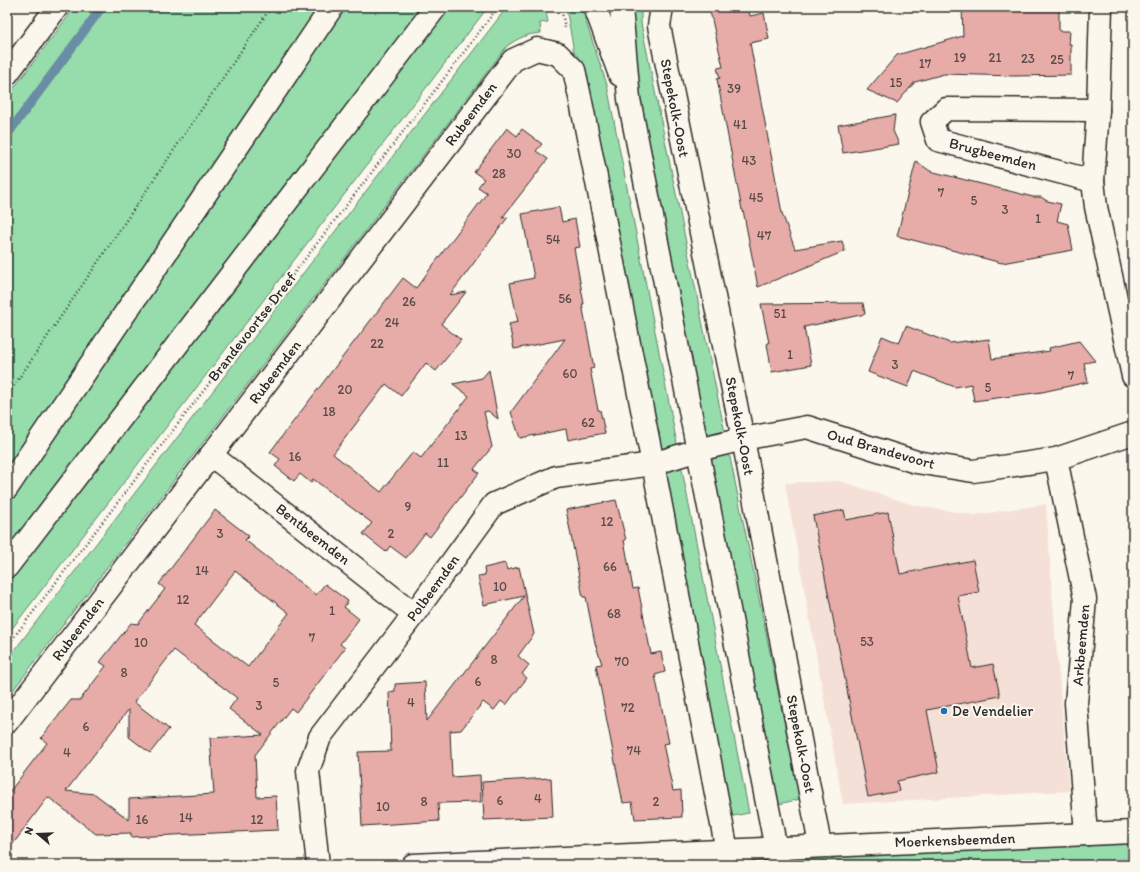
<svg xmlns="http://www.w3.org/2000/svg" width="1140" height="872" font-family="Itim,sans-serif">
<style>
.built{fill:#f5e0d7}
.green{fill:#97ddab;stroke:#61846b}
.lines{fill:none;stroke-linecap:round;stroke-linejoin:round}
.stream{stroke:#698da4;stroke-width:9}
.building{fill:#e7aca7;stroke:#2b2b2b;fill-rule:evenodd}
.street-casing{stroke:#2b2b2b;stroke-width:25}
.secondary-casing{stroke:#2b2b2b;stroke-width:25}
.path{stroke:#2b2b2b;stroke-width:2.5;stroke-dasharray:1 3;stroke-linecap:butt}
.street{stroke:#fbf7ec;stroke-width:22}
.secondary{stroke:#fbf7ec;stroke-width:22}
.poi-dot{fill:#1f6fb2;stroke:#fbf7ec;stroke-width:1.5}
.labels{text-anchor:middle;stroke-width:4;stroke-linejoin:round;paint-order:stroke}
.number-label{font-size:13px;fill:#5a4b4a}
.street-label{font-size:15px;fill:#2b2b2b;stroke:#fbf7ec}
.poi-label{font-size:15px;fill:#2b2b2b;stroke:#fbf7ec;text-anchor:start}
</style>
<rect width="100%" height="100%" fill="#fbf7ec"/>
<filter id="ink" filterUnits="userSpaceOnUse"><feTurbulence type="fractalNoise" baseFrequency=".025" numOctaves="2"/><feDisplacementMap in="SourceGraphic" scale="8" xChannelSelector="R" yChannelSelector="G"/><feConvolveMatrix kernelMatrix="1 2 1 2 8 2 1 2 1" color-interpolation-filters="sRGB"/></filter>
<g filter="url(#ink)">
<path class="built" d="M840,481L913,505L975,515L1046,504L1055,631L1069,791L843,804L785,483Z"/>
<g class="green">
<path d="M75,7H324L7,477V97Z"/>
<path d="M342,7H423L7,552V504Z"/>
<path d="M442,7H488L7,635V577Z"/>
<path d="M507,7H545L548,22L540,23L541,33C527,34 518,38 507,46L7,698V660Z"/>
<path d="M566,7H581L607,85L749,813L728,817L581,68L574,52Z"/>
<path d="M628,7H641V23L800,799L779,804L639,97Z"/>
<path d="M1133,841V865H608Z"/>
</g>
<g class="lines">
<path class="stream" d="M7,135L102,7"/>
</g>
<g class="building">
<path d="M709,7H748L750,16L764,13L769,39L750,43L782,213L795,249L842,241L845,251L758,287L743,210H742L717,79L720,78L717,68L723,67Z"/>
<path d="M962,7H1059V31H1070L1069,44H1071V75L1014,76L944,74L915,82L897,103L867,90L897,55L963,36Z"/>
<path d="M895,115L893,131L899,144L843,153L838,125Z"/>
<path d="M507,128L517,136L522,129L542,144L536,151L548,159L502,218L508,217L450,295L466,292L441,324L461,340L436,371L426,363L401,396L386,384L333,454L381,492L413,452L421,458L469,396L453,384L482,378L489,370L498,419L488,411L484,412L492,447L474,469L479,473L453,507L430,537L425,533L406,558L390,546L386,552L363,534L372,523L313,479L311,483L300,474L294,481L275,466L280,459L270,452L403,278L416,288L487,193L478,187L484,179L474,172Z"/>
<path d="M916,161L930,171L1033,197H1041L1047,201L1061,204L1057,221L1068,224L1073,250L1002,263L897,236Z"/>
<path d="M559,207L562,222L575,219L580,247L574,248L584,304H582L594,368L590,369L598,410H600L605,433L568,440L566,429L520,438L511,412L565,339L514,349L509,324L518,322L510,283L534,278L522,214Z"/>
<path d="M863,303L865,314L804,327L811,365L772,372L767,344L769,343L761,304Z"/>
<path d="M906,326L950,343L966,341V342L989,339L992,359L1050,351L1049,348L1079,341L1095,361L1084,363L1088,382L1042,392L974,401L971,384L955,387L914,371L908,387L868,372L882,336L899,343Z"/>
<path d="M616,500L626,540H624L633,589L638,588L651,654L661,652L665,672L655,675L669,743L663,744L673,791L681,790L682,817L635,819L632,802L623,803L596,665L602,664L595,643L586,597H583L566,510Z"/>
<path d="M215,510L249,536L245,540L316,595L325,584L348,601L344,607L359,619L340,644L345,648L296,712L291,708L255,755L257,797L276,796L278,830L131,837V833L96,834L48,797L7,852V795L47,743L41,738L71,700H80L106,666L100,662L131,623L138,624L165,589L159,584ZM235,571L289,613L248,667L194,625ZM174,650L237,698L229,709L263,735L210,738L214,794L129,799V820L95,794L66,791L129,709V737L150,753L169,729L134,702Z"/>
<path d="M844,510L846,520L888,512L900,574L973,560L979,592L958,596L972,668L993,664L1000,696L927,710L939,772L897,781L899,791L868,797L813,516Z"/>
<path d="M505,563L507,570L519,567L534,634L518,656L529,665L522,674L527,678L506,705L501,701L494,710L483,702L461,730L450,731L452,777L480,775L481,802L438,803L439,821L362,826L358,752L391,751L389,692L395,691V684L425,682L427,721L524,596L484,605L478,576L485,575L484,568Z"/>
<path d="M551,778L553,817L484,820L482,782Z"/>
</g>
<g class="lines">
<g class="street-casing">
<g id="street">
<path d="M595,7L620,75"/>
<path d="M621,7L629,99L776,849L778,865"/>
<path d="M662,7L659,26L743,439L820,845"/>
<path d="M1101,7L1098,110L1093,181L1096,207L1133,376"/>
<path d="M7,74L57,7"/>
<path d="M1093,181L938,140L932,122L946,109L1098,110"/>
<path d="M211,455L414,614"/>
<path d="M1056,459L1085,599L1076,703L1086,834"/>
<path d="M7,722L513,60L537,49L558,54L574,70L580,97L653,464L727,851"/>
<path d="M318,865L308,771L320,737L414,614L494,504L556,477L653,464L698,450L743,439L807,427L916,462L973,471L1056,459L1133,433"/>
<path d="M413,865L1133,832"/>
</g>
</g>
<g class="secondary-casing">
<g id="secondary">
<path d="M7,488L332,7"/>
<path d="M7,567L436,7"/>
</g>
</g>
<g class="path">
<path d="M561,7L565,28"/>
<path d="M7,396L271,7"/>
<path d="M7,646L449,72L498,7"/>
</g>
<use href="#street" class="street"/>
<use href="#secondary" class="secondary"/>
</g>
</g>
<circle class="poi-dot" cx="944" cy="711" r="4"/>
<g class="labels">
<g class="number-label">
<text x="960" y="62">19</text>
<text x="995" y="62">21</text>
<text x="1028" y="63">23</text>
<text x="1057" y="64">25</text>
<text x="925" y="68">17</text>
<text x="896" y="87">15</text>
<text x="734" y="93">39</text>
<text x="740" y="129">41</text>
<text x="514" y="158">30</text>
<text x="749" y="165">43</text>
<text x="499" y="178">28</text>
<text x="941" y="197">7</text>
<text x="756" y="202">45</text>
<text x="974" y="205">5</text>
<text x="1005" y="214">3</text>
<text x="1038" y="223">1</text>
<text x="764" y="240">47</text>
<text x="553" y="244">54</text>
<text x="565" y="303">56</text>
<text x="409" y="306">26</text>
<text x="780" y="318">51</text>
<text x="392" y="327">24</text>
<text x="377" y="348">22</text>
<text x="790" y="359">1</text>
<text x="895" y="369">3</text>
<text x="570" y="378">60</text>
<text x="1071" y="380">7</text>
<text x="988" y="392">5</text>
<text x="345" y="394">20</text>
<text x="329" y="416">18</text>
<text x="588" y="427">62</text>
<text x="461" y="440">13</text>
<text x="295" y="461">16</text>
<text x="443" y="467">11</text>
<text x="408" y="511">9</text>
<text x="607" y="526">12</text>
<text x="220" y="538">3</text>
<text x="391" y="538">2</text>
<text x="610" y="571">66</text>
<text x="202" y="575">14</text>
<text x="500" y="591">10</text>
<text x="183" y="604">12</text>
<text x="332" y="615">1</text>
<text x="614" y="618">68</text>
<text x="312" y="642">7</text>
<text x="867" y="646">53</text>
<text x="141" y="647">10</text>
<text x="494" y="664">8</text>
<text x="622" y="666">70</text>
<text x="124" y="677">8</text>
<text x="478" y="686">6</text>
<text x="276" y="687">5</text>
<text x="411" y="707">4</text>
<text x="259" y="710">3</text>
<text x="628" y="712">72</text>
<text x="86" y="731">6</text>
<text x="634" y="755">74</text>
<text x="67" y="757">4</text>
<text x="538" y="803">4</text>
<text x="500" y="805">6</text>
<text x="424" y="806">8</text>
<text x="656" y="806">2</text>
<text x="383" y="811">10</text>
<text x="186" y="822">14</text>
<text x="142" y="824">16</text>
<text x="257" y="824">12</text>
</g>
<g class="street-label">
<text transform="translate(675 108) rotate(79)" y="5">Stepekolk-Oost</text>
<text transform="translate(471 114) rotate(-53)" y="5">Rubeemden</text>
<text transform="translate(993 154) rotate(15)" y="5">Brugbeemden</text>
<text transform="translate(252 327) rotate(-52)" y="5">Brandevoortse Dreef</text>
<text transform="translate(275 372) rotate(-53)" y="5">Rubeemden</text>
<text transform="translate(740 426) rotate(79)" y="5">Stepekolk-Oost</text>
<text transform="translate(881 449) rotate(16)" y="5">Oud Brandevoort</text>
<text transform="translate(313 534) rotate(38)" y="5">Bentbeemden</text>
<text transform="translate(433 588) rotate(-54)" y="5">Polbeemden</text>
<text transform="translate(78 629) rotate(-53)" y="5">Rubeemden</text>
<text transform="translate(1081 645) rotate(-85)" y="5">Arkbeemden</text>
<text transform="translate(801 744) rotate(79)" y="5">Stepekolk-Oost</text>
<text transform="translate(955 840) rotate(-2)" y="5">Moerkensbeemden</text>
</g>
<g class="poi-label">
<text x="952" y="716">De Vendelier</text>
</g>
</g>
<rect width="1140" height="872" fill="none" stroke="#fbf7ec" stroke-width="24"/>
<rect x="12" y="12" width="1116" height="848" fill="none" stroke="#2b2b2b" stroke-width="1.5" filter="url(#ink)"/>
<g transform="translate(38 834) rotate(289)" stroke="#fbf7ec" stroke-width="3" paint-order="stroke">
<path d="M0-3L7 15L0 10L-7 15Z" fill="#2b2b2b"/>
<text y="-6" font-size="11" font-weight="bold" text-anchor="middle" fill="#2b2b2b">N</text>
</g>
</svg>
